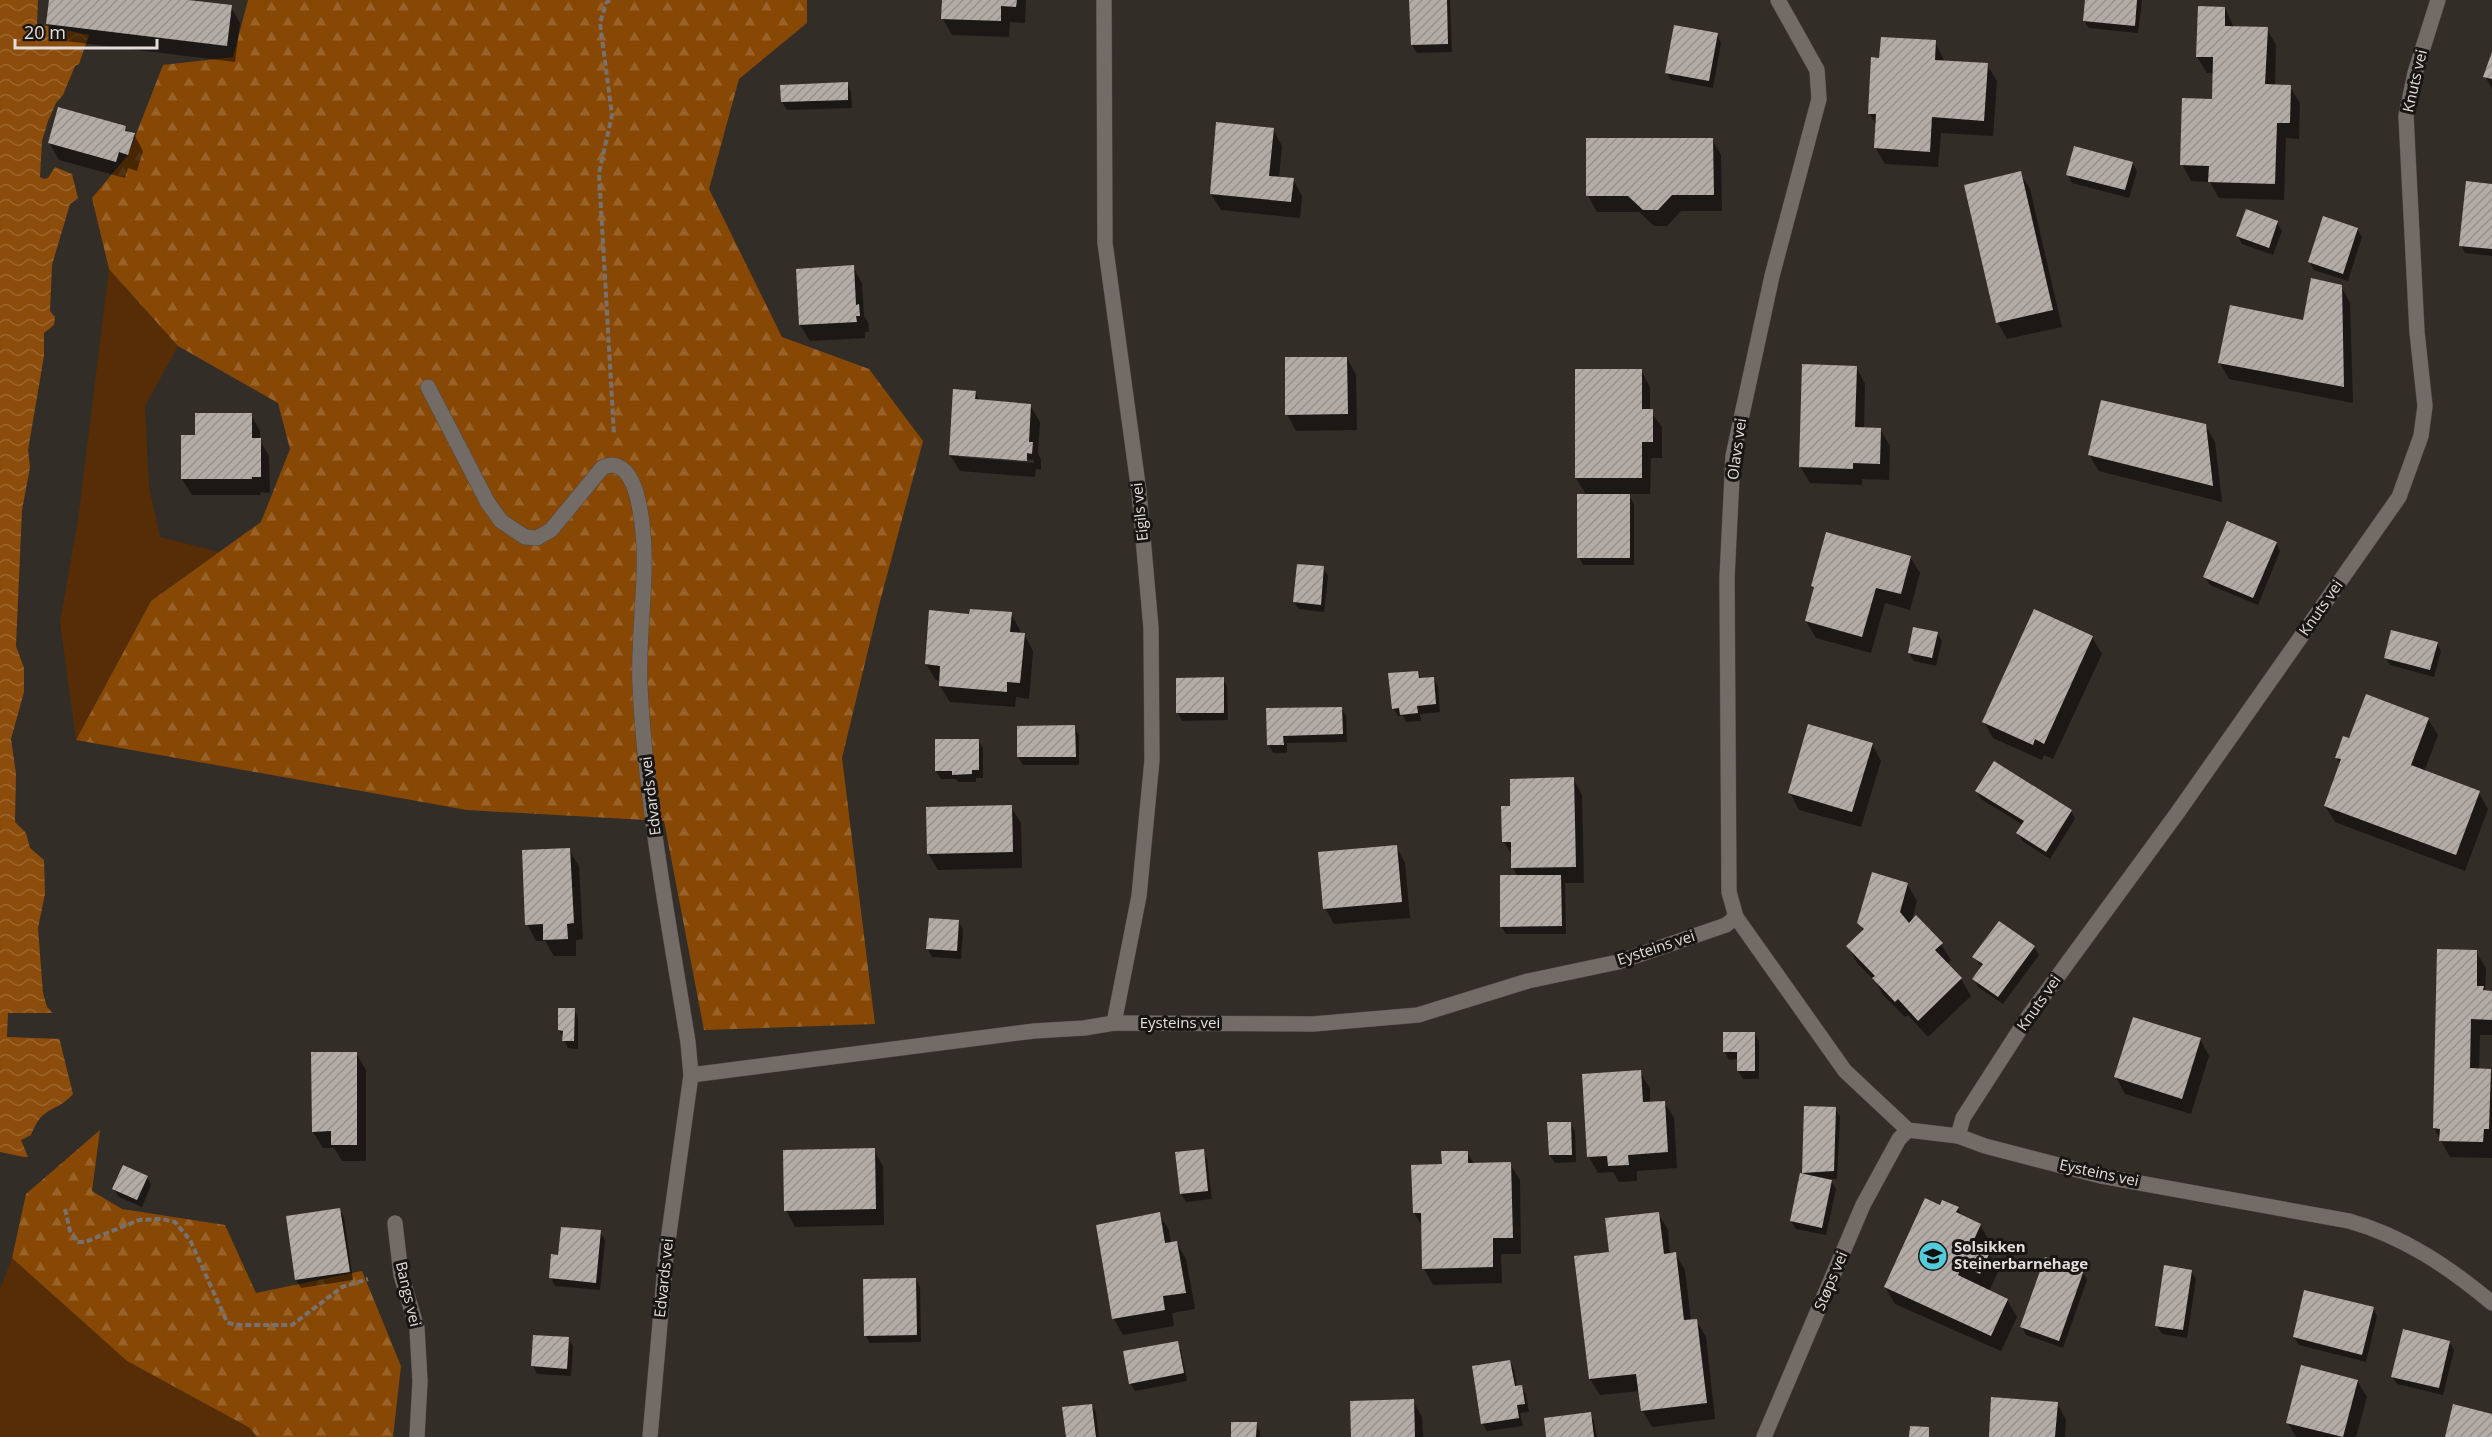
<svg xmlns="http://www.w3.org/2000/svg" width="2492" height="1437" font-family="'Open Sans',sans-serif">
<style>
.green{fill:#562d06}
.forest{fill:url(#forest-firs)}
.water{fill:url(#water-waves)}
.pier{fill:#332d28}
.shadow{fill:#0007;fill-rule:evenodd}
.building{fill:url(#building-hatch)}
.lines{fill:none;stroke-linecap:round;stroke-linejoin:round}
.service-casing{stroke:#4f4946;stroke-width:16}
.minor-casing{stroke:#4f4946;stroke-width:16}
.path{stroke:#77726d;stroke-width:4;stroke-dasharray:6 3;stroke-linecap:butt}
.service{stroke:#736b66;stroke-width:15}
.minor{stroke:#736b66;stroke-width:15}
.labels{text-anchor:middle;stroke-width:6;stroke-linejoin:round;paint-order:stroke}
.street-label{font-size:15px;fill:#e3dedb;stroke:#181614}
.poi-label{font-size:15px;font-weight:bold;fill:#e3dedb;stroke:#181614;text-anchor:start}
</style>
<defs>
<pattern id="forest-firs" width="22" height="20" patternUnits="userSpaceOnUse" patternTransform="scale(1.5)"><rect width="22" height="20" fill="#884805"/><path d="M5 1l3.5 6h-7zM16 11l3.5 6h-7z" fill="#996229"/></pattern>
<pattern id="water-waves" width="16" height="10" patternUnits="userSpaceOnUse" patternTransform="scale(1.5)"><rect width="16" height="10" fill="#8c4c0b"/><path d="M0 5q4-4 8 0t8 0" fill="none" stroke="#9c652e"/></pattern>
<pattern id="building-hatch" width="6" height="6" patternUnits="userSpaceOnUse" patternTransform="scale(1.5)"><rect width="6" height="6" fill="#b3aba5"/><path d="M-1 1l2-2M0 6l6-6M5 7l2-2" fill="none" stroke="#97918c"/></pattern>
</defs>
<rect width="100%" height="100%" fill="#332d28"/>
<g class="green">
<path d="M109,269L178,346L145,406L149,487L160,537L219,552L151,601L76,740L60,622L78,520Z"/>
<path d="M12,1258L127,1361L250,1428L257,1437H0V1289Z"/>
</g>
<g class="forest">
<path d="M248,0H807V23L739,79L709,189L782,337L869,369L923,441L878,609L842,758L875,1024L704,1030L664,821L467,810L76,740L151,601L261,522L290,449L278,403L178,346L109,269L92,198L128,155L163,65L233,57Z"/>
<path d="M100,1130L92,1191L122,1209L225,1225L256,1293L362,1271L401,1366L393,1437H257L250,1428L127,1361L12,1258L26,1194Z"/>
</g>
<path class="water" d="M0,0H38L37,24L89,35L79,64L75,66L63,95L56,103L48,121L42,141L40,177L44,179L48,178L55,167L72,174L78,198L70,204L52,265L50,311L55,317L54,325L44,333V356L28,450L30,467L22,510L16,646L24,668V692L11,739L16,774L15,822L26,833L30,848L44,860L45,894L38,928L43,993L47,1007L53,1013L73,1094C55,1114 43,1104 31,1135L21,1140L28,1157H24L0,1152Z"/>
<path class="pier" d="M8,1013H56L62,1039L7,1037Z"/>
<g class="shadow">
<path d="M50,0H176L231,7L240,23L235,62L57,40L47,23Z"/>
<path d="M943,0H1026L1025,23L1010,22L1009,37L952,35L943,19Z"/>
<path d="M1411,0H1450L1452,52L1417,53L1412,45Z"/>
<path d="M2086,0H2142L2138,33L2089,28L2084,21Z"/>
<path d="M2225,8L2234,28L2267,29L2276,45L2275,86L2290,87L2300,103L2299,139L2286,138L2284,200L2219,198L2210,182L2191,181L2182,164L2213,100L2214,73H2207L2197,57Z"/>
<path d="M1717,35L1721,43L1713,88L1671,80L1667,73Z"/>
<path d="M1935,42L1945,62L1987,65L1997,81L1993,136L1941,133L1938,167L1885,164L1875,147L1877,126L1869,113L1881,59Z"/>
<path d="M2492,55V89L2485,76Z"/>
<path d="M847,84L851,92L852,108L787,110L782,102V86Z"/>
<path d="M125,128L129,133L134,134L143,151L137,171L128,168L125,178L59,160L49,143Z"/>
<path d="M1273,129L1282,146L1279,178L1293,179L1302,196L1300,218L1221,210L1211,194Z"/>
<path d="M1712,139L1721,155L1722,211H1681L1667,226H1654L1639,212H1597L1588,196Z"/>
<path d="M2132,163L2137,171L2129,198L2072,183L2068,175Z"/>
<path d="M2020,173L2030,189L2062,327L2007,339L1998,323Z"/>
<path d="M2492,186V256L2465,253L2461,245Z"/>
<path d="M2247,211L2277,223L2282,231L2273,255L2242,244L2238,236Z"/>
<path d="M2357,229L2362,237L2348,281L2314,270L2310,262Z"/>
<path d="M853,267L862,283L864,316L868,322L869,332H865V338L810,341L800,325Z"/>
<path d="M2341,286L2350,303L2353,403L2229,379L2220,363L2305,321Z"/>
<path d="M1347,358L1356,375L1357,430L1296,431L1287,414Z"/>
<path d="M1856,367L1865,384L1864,429H1880L1890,446L1889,480L1862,479V485L1810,483L1800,466Z"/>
<path d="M1641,370L1650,387V411L1662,427V458H1651L1650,494H1628L1634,504V565H1583L1579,557L1587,496L1576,478Z"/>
<path d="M975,392L980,401L1030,405L1040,422L1038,453L1041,460V470L1036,469L1035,477L960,471L950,455ZM959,454L1034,460V463L959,457Z"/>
<path d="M251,415L260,431V441L269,456L270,493L260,492L261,495H192L182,479L196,436Z"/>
<path d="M2205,425L2215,442L2222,502L2099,471L2089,455Z"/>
<path d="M2276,543L2280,551L2258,605L2210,585L2205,577Z"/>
<path d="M1910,557L1920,573L1910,610L1885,603L1871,653L1816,638L1806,621L1815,590L1813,586Z"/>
<path d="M1323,568L1328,576L1324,612L1299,609L1294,602Z"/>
<path d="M1011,614L1020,630V634H1024L1033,651L1029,699L1016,697L1015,707L950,702L940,686V681L936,680L926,664L970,616Z"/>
<path d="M1937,633L1942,641L1936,666L1914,661L1909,653Z"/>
<path d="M2092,637L2102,654L2053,759L2044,755L2042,760L1993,738L1984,722Z"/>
<path d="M2437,643L2441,651L2434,677L2390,665L2385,657Z"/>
<path d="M1417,672L1422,680L1433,678L1438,686L1440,712L1420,714L1421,721L1406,722L1403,716H1398L1393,708Z"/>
<path d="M1223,679L1227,687L1228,720L1182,721L1178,713Z"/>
<path d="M1341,708L1346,716L1347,742L1287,743V753H1273L1269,745L1268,710Z"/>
<path d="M2428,719L2438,735L2424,772L2479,793L2488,809L2465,871L2335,822L2325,806L2341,765L2336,757L2350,740Z"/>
<path d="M1075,727L1079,735V765H1023L1018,757Z"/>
<path d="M978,740L983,748V778H976V782H958L956,779H941L936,771Z"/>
<path d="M1872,744L1881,761L1861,827L1799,810L1790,793Z"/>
<path d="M1573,778L1582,795L1584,883H1565L1566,934H1506L1501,926L1518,877L1513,868V857L1504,842L1512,808Z"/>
<path d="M1977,791L2071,811L2075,819L2050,859L2022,841L2018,833L2023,825L1981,799Z"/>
<path d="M1011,807L1021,823L1022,868L938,870L928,853Z"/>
<path d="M1396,846L1405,863L1410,918L1334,924L1325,908Z"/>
<path d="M569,850L579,866L583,939L576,940V956H554L545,941H536L527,924Z"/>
<path d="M1907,884L1917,901L1911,923L1941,944L1951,960L1947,964L1961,979L1971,996L1928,1037L1908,1015L1905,1017L1883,995L1876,982L1857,963L1848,946L1864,931L1859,923Z"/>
<path d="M958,921L963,929L961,959L932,957L928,949Z"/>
<path d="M2034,947L2039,955L2003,1004L1978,987L1974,979L1982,967L1974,957Z"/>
<path d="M2476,952L2486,968L2485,992H2492V1035H2480L2479,1070H2490L2492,1074V1158L2450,1157L2434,1128Z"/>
<path d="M574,1010L578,1018V1049L568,1048L559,1030Z"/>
<path d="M1754,1033L1759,1041V1079H1743L1738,1071V1059L1729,1060L1725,1052Z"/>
<path d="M2200,1039L2209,1056L2191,1114L2125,1094L2116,1077Z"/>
<path d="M356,1053L366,1070V1161H342L334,1148H323L313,1132Z"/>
<path d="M1640,1072L1650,1088V1103L1664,1102L1674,1118L1677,1168L1637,1171V1181L1619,1182L1613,1172L1598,1173L1589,1157Z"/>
<path d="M1835,1109L1840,1117L1837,1179H1830L1836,1189L1826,1235L1796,1229L1791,1221L1806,1176L1804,1173Z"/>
<path d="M1570,1123L1575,1131L1576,1162L1555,1163L1550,1155Z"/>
<path d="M874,1150L883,1166L884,1225L795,1227L786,1210Z"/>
<path d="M1203,1151L1207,1159L1212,1199L1186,1202L1181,1194L1177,1154Z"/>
<path d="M1467,1152L1474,1164H1510L1520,1180L1521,1254H1501L1502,1283L1433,1285L1424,1269L1423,1227L1414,1213L1443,1166Z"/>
<path d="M147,1177L151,1185L142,1207L119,1197L114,1189Z"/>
<path d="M1941,1207L1958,1208L1962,1217L1980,1225L1990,1242L1985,1252L1989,1254L1999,1270L1989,1291L2007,1300L2017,1317L2001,1351L1895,1304L1885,1287Z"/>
<path d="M340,1210L344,1217L353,1280L301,1288L296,1280Z"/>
<path d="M1658,1213L1668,1230L1670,1255L1675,1254L1685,1270L1691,1321L1696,1320L1706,1337L1715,1419L1652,1427L1642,1410L1640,1391L1600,1395L1590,1379L1576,1257L1608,1253Z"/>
<path d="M1159,1214L1169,1230L1171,1244L1177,1243L1186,1259L1195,1309L1172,1313L1174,1326L1123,1335L1114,1319L1098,1226Z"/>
<path d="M600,1232L605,1240L600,1290L555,1286L551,1278L559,1256Z"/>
<path d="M2191,1271L2196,1279L2187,1338L2162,1334L2157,1326Z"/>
<path d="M2083,1272L2087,1280L2063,1348L2026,1335L2022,1327Z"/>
<path d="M916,1280L920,1287L921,1342L870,1343L865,1335Z"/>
<path d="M2373,1308L2377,1316L2366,1362L2299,1345L2294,1337Z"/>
<path d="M568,1339L573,1346L571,1376L537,1374L533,1366Z"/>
<path d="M1177,1342L1181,1350L1187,1381L1135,1391L1130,1383Z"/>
<path d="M2449,1342L2454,1350L2443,1395L2397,1384L2392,1376Z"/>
<path d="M1510,1361L1514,1369L1517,1387H1521L1526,1394L1529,1412L1520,1413L1523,1426L1487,1431L1483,1424Z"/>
<path d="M2357,1381L2367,1397L2356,1437H2296L2288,1423Z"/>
<path d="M1413,1401L1422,1417L1423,1437H1352Z"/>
<path d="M2057,1403L2066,1420L2065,1437H1990Z"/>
<path d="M1092,1405L1096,1413L1099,1437H1067Z"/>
<path d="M1590,1413L1594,1421L1597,1437H1548Z"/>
<path d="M1256,1424L1260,1432V1437H1233Z"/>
</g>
<g class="building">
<path d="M49,0H188L232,5L227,46L46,24Z"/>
<path d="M942,0H1017L1016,7L1001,6V21L941,19Z"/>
<path d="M1409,0H1447L1448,44L1411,45Z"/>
<path d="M2085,0H2137L2135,26L2083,21Z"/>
<path d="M2198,6L2225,7V26L2268,27L2265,84L2291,85L2290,123H2277L2275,184L2208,182L2209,166L2180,165L2182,98L2212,99L2213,57H2196Z"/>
<path d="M1674,25L1718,33L1709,81L1665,73Z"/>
<path d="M1881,37L1936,40L1935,60L1988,63L1984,121L1932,117L1930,152L1874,148L1876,114H1868L1871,57L1879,58Z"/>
<path d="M2492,52V79L2483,77Z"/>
<path d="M848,82V100L781,102L780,85Z"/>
<path d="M58,107L126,126L125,131L135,133L128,155L119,152L116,162L48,143Z"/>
<path d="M1216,122L1274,128L1269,176L1294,178L1291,202L1210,194Z"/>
<path d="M1586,138H1713L1714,195H1672L1658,210H1643L1628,196H1586Z"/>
<path d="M2074,146L2133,162L2125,190L2066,175Z"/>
<path d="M2021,171L2053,310L1996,323L1964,185Z"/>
<path d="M2466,181L2492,184V249L2459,246Z"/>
<path d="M2246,209L2278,221L2269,248L2236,236Z"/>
<path d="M2323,216L2358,228L2343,274L2308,262Z"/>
<path d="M854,265L856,305L859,304L860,316H856L857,322L799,325L796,269Z"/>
<path d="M2311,278L2342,285L2344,387L2218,363L2230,305L2303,320Z"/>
<path d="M1285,357H1347L1348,414L1285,415Z"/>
<path d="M1802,364L1857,366L1855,427L1881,428L1880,464L1853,463V469L1799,467Z"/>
<path d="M1575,369H1642V409H1653V442H1642V478H1575Z"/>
<path d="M953,389L976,391L975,399L1031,404L1029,442H1033L1032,454L1027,453V461L949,455Z"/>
<path d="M2101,400L2206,424L2213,486L2088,455Z"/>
<path d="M195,413H252V438H261V477H252V479H181V435H195Z"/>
<rect x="1577" y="494" width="53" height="64"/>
<path d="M2227,521L2277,542L2253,598L2203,577Z"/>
<path d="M1826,532L1911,556L1901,594L1876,588L1862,637L1805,621L1814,587L1811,586Z"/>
<path d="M1297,564L1324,566L1321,605L1293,602Z"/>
<path d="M970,609L1012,612L1010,632L1025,633L1020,683L1007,682V692L939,686L940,666L925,664L929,610L969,614Z"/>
<path d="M2034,609L2093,636L2044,744L2035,739L2033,745L1982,722Z"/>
<path d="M1913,627L1938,632L1932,658L1908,653Z"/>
<path d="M2391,630L2438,642L2430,670L2384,658Z"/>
<path d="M1418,671L1419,678L1434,677L1436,704L1417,706L1418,713L1400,715L1399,708L1392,709L1388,673Z"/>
<path d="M1224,677V713H1176V678Z"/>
<path d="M2366,694L2429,718L2411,765L2480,791L2456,855L2324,806L2341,759L2335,758L2343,736L2349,738Z"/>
<path d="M1342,707L1343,734L1283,736L1284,745H1267L1266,708Z"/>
<path d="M1808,724L1873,743L1852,812L1788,793Z"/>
<path d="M1075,725L1076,757H1017V726Z"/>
<path d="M935,739H979V770H972V774L952,775V771H935Z"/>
<path d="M1994,761L2072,810L2046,852L2016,833L2024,821L1975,791Z"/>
<path d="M1574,777L1576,867L1511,868V842H1502L1501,806H1510V779Z"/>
<path d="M1012,805L1013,852L927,854L926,807Z"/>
<path d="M1397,845L1402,902L1323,909L1318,852Z"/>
<path d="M570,848L574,923L567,924L568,939L543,940V924L525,925L522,850Z"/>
<path d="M1872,872L1908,883L1900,912L1909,923L1916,915L1943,943L1935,950L1962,978L1918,1021L1898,999L1895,1002L1872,978L1875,976L1846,946L1864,929L1857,923Z"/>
<path d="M1500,875H1561L1562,926L1500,927Z"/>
<path d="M929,918L959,920L957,951L926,949Z"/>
<path d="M1999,921L2035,946L1998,997L1972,979L1983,964L1972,957Z"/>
<path d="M2437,949L2477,950V986H2484L2483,990L2492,991V1020L2471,1019L2470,1068L2491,1069L2489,1129H2484L2483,1142L2439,1141L2440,1129L2433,1128Z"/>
<path d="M558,1008H575L574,1041H562L563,1031L558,1030Z"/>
<path d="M2133,1017L2201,1038L2182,1099L2114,1077Z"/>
<path d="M1723,1032H1755V1071H1737V1052H1723Z"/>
<path d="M311,1052H357V1145H331V1131L312,1132Z"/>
<path d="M1641,1070L1643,1102L1665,1101L1668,1152L1628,1155L1629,1165L1608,1166L1607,1156L1587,1157L1582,1074Z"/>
<path d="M1804,1106L1836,1107L1834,1171L1802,1173Z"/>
<path d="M1547,1122H1571L1572,1155H1549Z"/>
<path d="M875,1148L876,1209L784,1211L783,1150Z"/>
<path d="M1204,1149L1208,1191L1180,1194L1175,1152Z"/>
<path d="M1441,1151H1468V1163L1511,1162L1513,1238H1493V1267L1422,1269L1421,1213H1413L1411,1165L1442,1164Z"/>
<path d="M123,1165L148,1176L137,1200L112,1189Z"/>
<path d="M1800,1173L1832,1180L1822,1228L1790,1221Z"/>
<path d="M1925,1198L1940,1205L1942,1200L1959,1207L1956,1212L1981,1224L1972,1244L1990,1252L1980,1274L1962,1265L1958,1275L2008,1299L1991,1336L1884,1287Z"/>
<path d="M340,1208L350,1272L295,1280L286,1216Z"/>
<path d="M1160,1212L1165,1243L1177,1241L1186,1293L1163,1296L1165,1310L1112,1319L1096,1225Z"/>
<path d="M1659,1212L1664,1254L1676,1252L1684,1320L1697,1319L1707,1403L1641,1411L1636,1374L1589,1379L1574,1256L1609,1252L1605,1218Z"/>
<path d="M561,1227L601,1230L596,1283L549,1278L551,1254L558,1255Z"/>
<path d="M2045,1257L2084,1270L2059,1341L2020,1327Z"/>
<path d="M2164,1265L2192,1270L2183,1330L2155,1326Z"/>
<path d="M916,1278L917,1335L864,1336L863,1279Z"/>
<path d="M2304,1290L2374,1307L2362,1355L2293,1337Z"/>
<path d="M2403,1329L2450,1341L2439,1388L2391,1377Z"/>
<path d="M533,1335L569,1337L567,1369L531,1366Z"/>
<path d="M1178,1341L1184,1373L1129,1384L1123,1351Z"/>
<path d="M1510,1360L1515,1386L1522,1385L1525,1404L1517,1405L1519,1418L1481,1424L1472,1366Z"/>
<path d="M2301,1365L2358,1380L2343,1437L2286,1423Z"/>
<path d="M1991,1397L2058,1402L2055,1437H1989Z"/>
<path d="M1414,1399L1415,1437H1351L1350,1401Z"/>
<path d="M1092,1404L1096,1437H1066L1062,1407Z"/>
<path d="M2453,1404L2492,1414V1437H2445Z"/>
<path d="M1591,1412L1594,1437H1546L1544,1418Z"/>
<path d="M1231,1422H1257L1256,1437H1231Z"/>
<path d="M1910,1426L1929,1427V1437H1909Z"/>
</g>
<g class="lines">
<g class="service-casing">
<path id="service" d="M395,1223L401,1275L417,1328L420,1381L417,1437"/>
</g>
<g class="minor-casing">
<g id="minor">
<path d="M1104,0L1105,243L1139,492L1151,628L1152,760L1139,896L1114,1023"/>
<path d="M1778,0L1817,70L1819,99L1772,276L1733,456L1727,578L1729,892L1736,917L1845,1071L1908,1130L1958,1136L1985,1146L2101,1176L2349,1221C2403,1236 2449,1267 2492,1303"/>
<path d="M428,387L488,503L501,521L525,537L537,538L551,530L602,468C622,457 633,480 637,496C653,558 637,623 640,686C646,806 669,924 688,1042L691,1075L666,1255L650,1437"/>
<path d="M691,1075L1034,1031L1084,1028L1114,1023L1313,1024L1418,1015L1528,981L1618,962L1726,925L1736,917"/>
<path d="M1958,1136L1963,1118L2028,1017L2178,812L2399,497L2421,436L2425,406L2417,332L2406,116L2415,73L2438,0"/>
<path d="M1764,1437L1863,1205L1899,1139L1908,1130"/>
</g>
</g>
<g class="path">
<path d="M610,0L606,3L600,23L612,115L599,173L614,435"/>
<path d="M65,1209L70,1231L78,1242H85L139,1220L162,1219L175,1222L190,1240L227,1322L235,1325H292L342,1287L368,1279"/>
</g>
<use href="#service" class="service"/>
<use href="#minor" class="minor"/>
</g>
<defs>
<g id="school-disc" transform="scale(1.5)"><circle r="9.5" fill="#53cbdb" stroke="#181614"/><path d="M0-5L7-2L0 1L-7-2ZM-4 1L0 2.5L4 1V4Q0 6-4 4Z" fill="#111"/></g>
</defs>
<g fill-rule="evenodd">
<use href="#school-disc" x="1933" y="1256"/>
</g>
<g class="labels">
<g class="street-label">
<text transform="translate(2415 81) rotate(-77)" y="5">Knuts vei</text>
<text transform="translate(1737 449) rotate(-82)" y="5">Olavs vei</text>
<text transform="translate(1140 512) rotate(-96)" y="5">Eigils vei</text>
<text transform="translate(2321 608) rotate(-55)" y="5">Knuts vei</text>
<text transform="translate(651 796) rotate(-97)" y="5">Edvards vei</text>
<text transform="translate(1656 948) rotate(-18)" y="5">Eysteins vei</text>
<text transform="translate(2039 1003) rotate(-55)" y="5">Knuts vei</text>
<text x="1180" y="1028">Eysteins vei</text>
<text transform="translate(2099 1173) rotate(12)" y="5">Eysteins vei</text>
<text transform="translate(664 1278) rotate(-84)" y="5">Edvards vei</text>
<text transform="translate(1831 1281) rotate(-67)" y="5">Støps vei</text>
<text transform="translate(408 1294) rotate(77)" y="5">Bangs vei</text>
</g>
<g class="poi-label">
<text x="1954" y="1252">Solsikken<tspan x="1954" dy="17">Steinerbarnehage</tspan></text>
</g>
</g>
<path d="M15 39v9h142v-9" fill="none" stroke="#e3dedb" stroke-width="3"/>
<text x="24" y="39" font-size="18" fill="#e3dedb" stroke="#181614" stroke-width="4.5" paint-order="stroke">20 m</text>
</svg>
